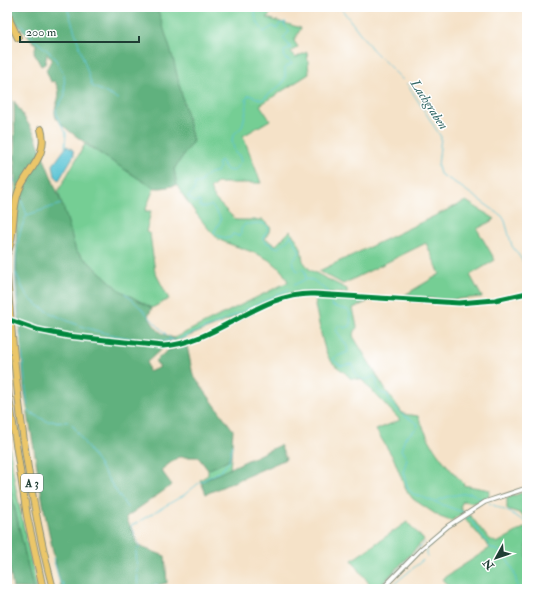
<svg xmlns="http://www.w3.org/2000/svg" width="534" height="596" font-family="'IM FELL Double Pica',serif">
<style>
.green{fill:#75ce94;stroke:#4a8664}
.forest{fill:#60b17e;stroke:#407759}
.water{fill:#5bc5d5;stroke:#3d8184}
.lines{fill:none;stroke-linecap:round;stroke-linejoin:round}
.stream{stroke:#5bc5d5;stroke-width:1}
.minor-casing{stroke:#8a907e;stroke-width:5.5}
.tertiary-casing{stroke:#8a907e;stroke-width:6}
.motorway-casing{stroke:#8a907e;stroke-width:8}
.minor{stroke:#fff;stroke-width:3.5}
.tertiary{stroke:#fff;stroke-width:4}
.motorway{stroke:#ebc669;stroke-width:6}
.tertiary-bridge-casing{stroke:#8a907e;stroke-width:6;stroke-linecap:butt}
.tertiary-bridge{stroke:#fff;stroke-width:4}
.cycleway-casing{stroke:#fff;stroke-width:8}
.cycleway{stroke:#00873e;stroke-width:5}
.labels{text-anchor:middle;stroke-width:3;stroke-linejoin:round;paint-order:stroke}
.shield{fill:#fff;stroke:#627771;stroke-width:1}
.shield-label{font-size:11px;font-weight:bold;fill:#1f3d34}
.water-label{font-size:13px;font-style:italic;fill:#316664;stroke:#fff}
</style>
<rect width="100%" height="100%" fill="#fff"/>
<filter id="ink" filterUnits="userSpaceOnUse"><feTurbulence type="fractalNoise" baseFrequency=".025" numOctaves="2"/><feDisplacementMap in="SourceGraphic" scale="8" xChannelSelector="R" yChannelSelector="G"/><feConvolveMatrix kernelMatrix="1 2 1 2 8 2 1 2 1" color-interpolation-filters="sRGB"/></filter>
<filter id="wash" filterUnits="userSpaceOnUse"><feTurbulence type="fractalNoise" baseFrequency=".012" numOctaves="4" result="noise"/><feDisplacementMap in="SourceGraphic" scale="16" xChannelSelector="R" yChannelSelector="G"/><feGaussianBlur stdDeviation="0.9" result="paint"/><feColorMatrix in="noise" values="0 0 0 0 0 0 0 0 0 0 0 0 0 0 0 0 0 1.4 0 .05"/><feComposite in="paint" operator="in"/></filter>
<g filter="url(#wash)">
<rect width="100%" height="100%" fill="#f5e2c8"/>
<g class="green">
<path d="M157,7H275L267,18L301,28L294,41L298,47L291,52L295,58L307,52L309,74L260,105L270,120L243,136L261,183H217L210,189L215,199L236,220H263L271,228L265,239L276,245L290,231L297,240L301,248L303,261L310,270L347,289V293L296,292L277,297L229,320L174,342V338L288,282C277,254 243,251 220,240C212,236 180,193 177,185C175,180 175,174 174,169L193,141Z"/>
<path d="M85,144L154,188L145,211H151L146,232L150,234L155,272L169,299L152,308L121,291L76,251L58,191Z"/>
<path d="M466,201L495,219L477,229L495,260L470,275L482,297L446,300L403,296L440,274L426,243L343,284L319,271Z"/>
<path d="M316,298L367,302L353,308L357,327L353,336L385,389L403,414L418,416C431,447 441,460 464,484L463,485L490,490L488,498L474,503L463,501L460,507L464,513L451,521L440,517L413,499L406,490L394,459L376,430L400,420L362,380L350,378C345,371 336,368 330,360C322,348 319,320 315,306Z"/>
<path d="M7,430L16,490L37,589H33L10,488L7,470Z"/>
<path d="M231,458L230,469L201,482L200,480L208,475V470Z"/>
<path d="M527,491V519L519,513L507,509V498Z"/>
<path d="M470,515L488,538L497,543L527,526V589H451L442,579L490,548L465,519Z"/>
<path d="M407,522L424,540L377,589H373L352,560Z"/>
</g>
<g class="forest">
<path d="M9,7H157L173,58L193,141L174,169L177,185C170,186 159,190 153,187C139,180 61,129 56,118C51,105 66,97 54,81L51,82L46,70L52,59L47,54L45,64L41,66L34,53L36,45L17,24L14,22Z"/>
<path d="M14,101L34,133L65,212L76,251L121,291L152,308L148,316C156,329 159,334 174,338L147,362L149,372L160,367L155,361L168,350L187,346L193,375L233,430L231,458L208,470L198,457H178L161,470L172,485L126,517L138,546L165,556L167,583L141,589H61L44,509L24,389L17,287Z"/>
<path d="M280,445L286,459L206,494L201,482Z"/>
<path d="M7,470L10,488L33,589L13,588L7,554Z"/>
</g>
<path class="water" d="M67,146L73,150L74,155L59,180L55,176L53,165Z"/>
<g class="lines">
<g class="stream">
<path d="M67,7L92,86L118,99"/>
<path d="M260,7L255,11C255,21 259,24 264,32L273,26L277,29L280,23L286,22L284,25L290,31L283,38L291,48L284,51L285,59L289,60L292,64L285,67V78L282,84L262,100L249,95L246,99L247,107L242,127L233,135L232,141L235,153L239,155L241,161L234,171L227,170L220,160L218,164L220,167L216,172C208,172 204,177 200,183H195L194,190L188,197L194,202L200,201V207H208L211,205L219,215L221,220L214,232C218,237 224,238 230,238L233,234L238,236L241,234V229L245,224C254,225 264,219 269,229L264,235V241L278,248L288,240L291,235L300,252L292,262L297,271L302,269L305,271L306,279L313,280L327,291V293"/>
<path d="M340,7L372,49L408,85L441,137L438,166L440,174L454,182L502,216L505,221L512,246L527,267"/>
<path d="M19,21L32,38L53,55L64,74L65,95L56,110L58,119L66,133L65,147"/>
<path d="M11,96L12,176L15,183"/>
<path d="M27,215L61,204"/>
<path d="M16,273C20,281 24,294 31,300C62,326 134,345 175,340"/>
<path d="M294,285L306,279"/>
<path d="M125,293C142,308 156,325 172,340"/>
<path d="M328,296L332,306L348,310L350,313L351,326L344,328L341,325L338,326L336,330L347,346L348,352L333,358V360L341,366L352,364C354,371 358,382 368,379C370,378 372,377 374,376L377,380C376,390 378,393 388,395L389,402L403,415L418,424L417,428L405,438L401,450L407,459L403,472L408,489L413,494L465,513"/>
<path d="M18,321C16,286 10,247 27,215L21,199"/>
<path d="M19,324L28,411L46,421L68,422"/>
<path d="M179,339L214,325L289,289"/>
<path d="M72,424L128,509"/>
<path d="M437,501C446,496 459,494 471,493L483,500"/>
<path d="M489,503L513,514L527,523"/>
<path d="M427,557V548L447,530L468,516L491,548L499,551L506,558L514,571L518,589"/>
<path d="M53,558L60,583H63L64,589"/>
<path d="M138,589L136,551L140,546L131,526L184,495L199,483L222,470L229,461L232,444"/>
<path d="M145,589L157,584"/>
<path d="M379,589L425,542"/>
<path d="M388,589L423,560"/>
</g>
</g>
</g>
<g filter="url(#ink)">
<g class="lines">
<g class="minor-casing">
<path id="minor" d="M382,589L422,548L448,526L485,502L527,488"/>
</g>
<g class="tertiary-casing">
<path id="tertiary" d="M30,328C59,337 90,339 120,342C137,344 154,347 171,345C187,343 205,335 220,328C252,314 278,292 315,294L459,303L495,300L527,293"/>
</g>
<g class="motorway-casing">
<g id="motorway">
<path d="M7,7L10,21L18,38"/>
<path d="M7,253C15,239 11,209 19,190C28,169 49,155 41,129"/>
<path d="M7,276C15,381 26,487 53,589"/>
<path d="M7,385L27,516L43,589"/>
</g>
</g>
<use href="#minor" class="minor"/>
<use href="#tertiary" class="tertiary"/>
<use href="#motorway" class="motorway"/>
<g class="tertiary-bridge-casing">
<path id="tertiary-bridge" d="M7,319L30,328"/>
</g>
<use href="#tertiary-bridge" class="tertiary-bridge"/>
<g class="cycleway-casing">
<path id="cycleway" d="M7,319L38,330L68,336L163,346C218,343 260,291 315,294L459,303L495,300L527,293"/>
</g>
<use href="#cycleway" class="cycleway"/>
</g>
</g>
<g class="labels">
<rect class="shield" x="21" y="474" width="22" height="18" rx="3"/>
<g class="shield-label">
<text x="32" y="487">A 3</text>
</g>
<g class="water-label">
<text transform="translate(430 104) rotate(57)" y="5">Lachgraben</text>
</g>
</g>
<rect width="534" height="596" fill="none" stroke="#fff" stroke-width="24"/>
<g transform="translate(496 558) rotate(230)" stroke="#ffffff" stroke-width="3" paint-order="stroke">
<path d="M0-3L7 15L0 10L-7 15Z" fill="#1f3d34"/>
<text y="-6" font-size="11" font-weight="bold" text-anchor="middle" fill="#1f3d34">N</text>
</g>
<path d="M20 36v6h119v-6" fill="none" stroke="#1f3d34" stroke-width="2"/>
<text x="26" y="36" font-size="12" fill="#1f3d34" stroke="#ffffff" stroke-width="3" paint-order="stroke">200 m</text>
</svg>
